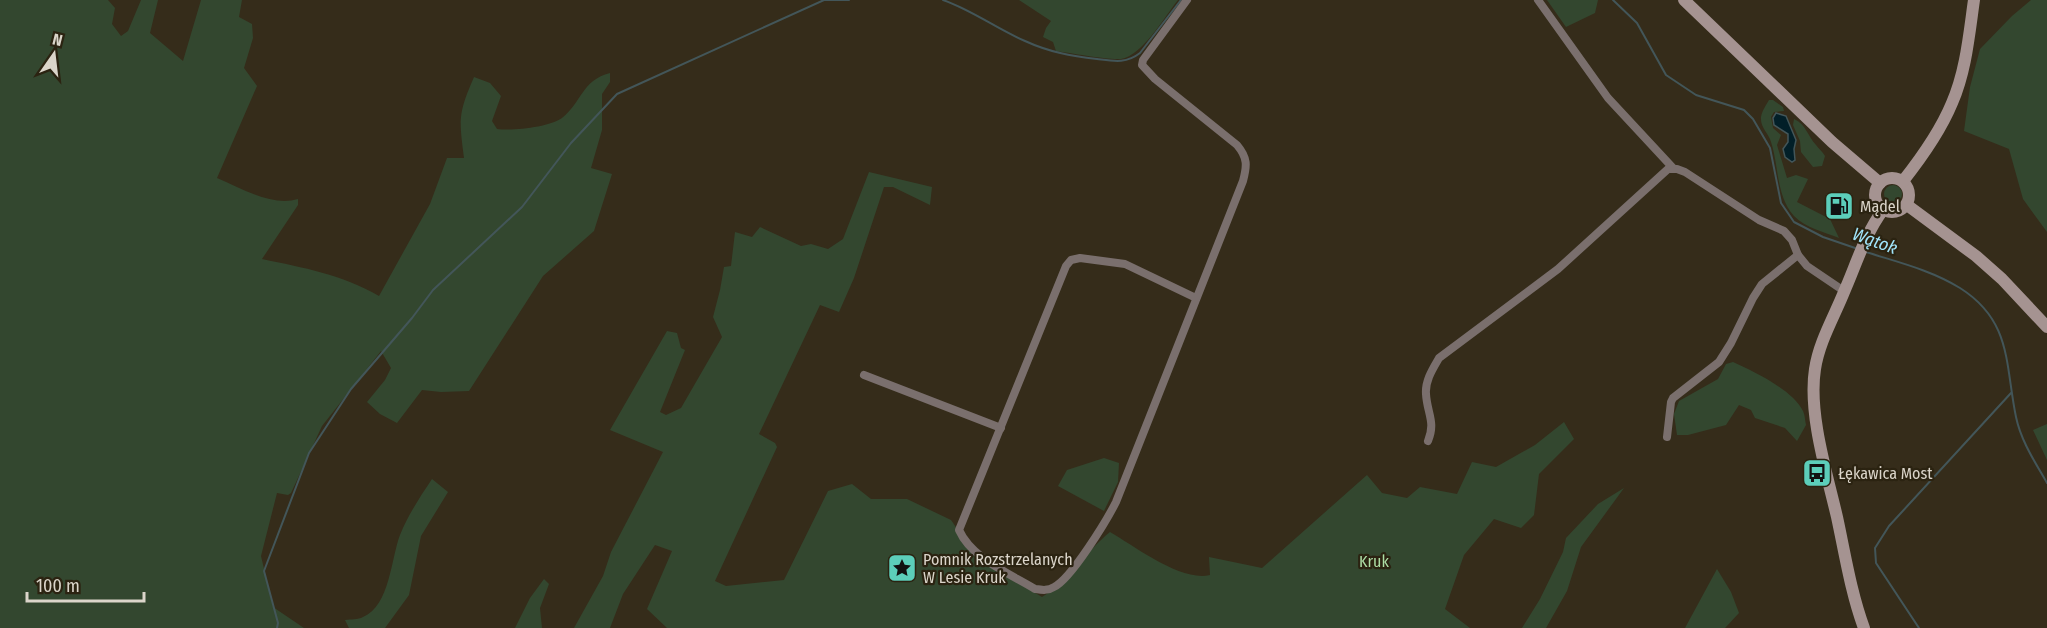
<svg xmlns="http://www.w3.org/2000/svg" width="2047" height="628" font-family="'Fira Sans Condensed',sans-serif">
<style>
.green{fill:#33472f}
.water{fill:#021f28;stroke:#435659;stroke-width:1.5}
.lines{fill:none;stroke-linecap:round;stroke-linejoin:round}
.stream{stroke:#435659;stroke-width:2}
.street{stroke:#7a6f6d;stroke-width:8}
.secondary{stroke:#a59391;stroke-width:12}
.labels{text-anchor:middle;stroke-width:4.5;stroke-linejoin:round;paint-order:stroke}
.poi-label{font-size:16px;fill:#dbd5ca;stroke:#2b2311;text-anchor:start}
.park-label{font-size:16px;fill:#addea5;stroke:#2b2311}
.water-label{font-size:18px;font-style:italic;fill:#a1e5fb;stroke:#2b2311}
</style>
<rect width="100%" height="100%" fill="#352c1a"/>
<g class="green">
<path d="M0,0H108L115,8L112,24L121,36L128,31L141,0H158L150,33L183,61L201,0H242L239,17L252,24L253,38L244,68L257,86L217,178C241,188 272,207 298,199V205L262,259C304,268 341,274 379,296L430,204L447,158H464C459,119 458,114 474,77L490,83L501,96L492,121L497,129C513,131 550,127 562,118C582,102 582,80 610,73V82L602,94V130L591,168L612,174L594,231L543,276L469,391L441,392L422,390L397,423L380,414L367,402L385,380L391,368L381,351L322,426L291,493L288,495L277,493L261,556L273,607L304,628H0Z"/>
<path d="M1019,0H1178C1165,16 1142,56 1121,59C1106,60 1072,53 1056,51L1053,42L1043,37L1046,28L1051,21Z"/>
<path d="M1547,0H1598L1595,13L1566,27Z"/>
<path d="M2031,0H2047V232L2023,199L2009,149L1964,131L1970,87L1980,49L2012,16Z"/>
<path d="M1769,100H1773L1783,107L1784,111L1774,112L1771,117L1773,128L1781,135L1777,145L1787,178L1796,175L1808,179L1797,202L1830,219L1839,238C1824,232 1806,228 1794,216C1776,196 1779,166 1771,142C1768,132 1760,128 1761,117C1762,111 1766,105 1769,100Z"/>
<path d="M1794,119C1806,124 1808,137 1816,145C1819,149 1822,151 1825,156L1822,166L1813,167L1801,152L1800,141L1793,125Z"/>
<path d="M869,172L932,187L930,205L893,187H884L854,278L839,312L820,305L759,434L775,443L777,447L715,581L726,586L784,580L828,491L852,484L871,499H907L951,520L978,559L1042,597C1070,581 1085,552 1110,532C1136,547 1181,582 1210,575L1209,557L1262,568L1367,475L1382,493L1407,498L1420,487L1457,494L1472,462L1496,467L1535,445L1564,422L1574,439L1539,474L1534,515L1521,528L1494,519L1464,555L1445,609L1470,628H667L647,609L672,551L655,545L623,594L610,628H574L603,576L611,552L663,452L610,430L667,331L677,333L681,348L685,350L660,412L666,415L681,408L722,337L713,317L720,290L724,267L731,266L735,232L752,237L760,227L801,246L811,244L828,249L843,239Z"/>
<circle cx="1893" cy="194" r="9"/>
<path d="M1733,362C1753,371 1793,390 1803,411C1805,415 1805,421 1806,425L1797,441L1785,428L1755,418L1751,410L1739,405L1726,425L1688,435H1677L1674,414L1679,401L1718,379L1726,364Z"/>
<path d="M2047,424V460L2033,430Z"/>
<path d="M1104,458L1119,463L1118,482L1104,511L1058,486L1067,470Z"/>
<path d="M432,479L448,492L421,536L409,595L385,628H349L345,620C351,619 358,620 363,617C390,606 391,558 400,535C408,515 420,497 432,479Z"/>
<path d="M1624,488L1581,547L1567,591L1546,628H1522L1540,599L1563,552L1566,538L1598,504Z"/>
<path d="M1717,569L1731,592L1739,613L1725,628H1685Z"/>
<path d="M544,579L549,584L540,608L542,628H515L530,598Z"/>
</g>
<path class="water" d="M1776,113L1786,116L1796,140L1794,149L1795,160L1792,162L1785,157L1783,149L1788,142V134L1774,125L1773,118Z"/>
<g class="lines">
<g class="stream">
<path d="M943,0C972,10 997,29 1025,41C1049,52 1071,56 1097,59C1113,61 1126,64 1140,53L1181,0"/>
<path d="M1613,0L1637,23L1666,75L1696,95L1744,110L1753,119L1770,148L1781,203L1794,222L1823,237L1858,249"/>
<path d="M1866,252C1897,262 1931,270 1960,288C2012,321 2005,364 2016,417C2021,441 2035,462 2047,483"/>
<path d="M277,628L278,623L264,571L309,453L351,389L412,318L433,290L522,207L571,143L617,94L824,0H849"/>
<path d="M1919,628L1876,563L1875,548L1889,526L2011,393"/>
</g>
<g class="street">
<path d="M1187,0L1143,60L1142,65L1155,79L1237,145C1248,158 1247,166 1243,181L1116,502C1107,520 1071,579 1054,587C1048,591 1042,590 1035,589C1009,573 972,559 959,530L1066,266L1071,260L1080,258L1125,264L1196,298"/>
<path d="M1538,0L1608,98L1673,168"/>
<path d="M864,375L1001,428"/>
<path d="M1667,437L1671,402L1673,398L1719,362L1731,343L1753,298L1762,284L1798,255"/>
<path d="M1428,441C1436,422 1427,413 1426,394C1425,381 1432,370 1439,358L1558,269L1668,169H1677L1685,172L1759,220L1784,231L1792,240L1798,255L1807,266L1844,291"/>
</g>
<g class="secondary">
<path d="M1684,0L1832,142L1880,183"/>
<circle cx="1892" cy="195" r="17"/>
<path d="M1903,181C1922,157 1940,132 1952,103C1966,71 1969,35 1974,0"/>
<path d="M1907,205L1976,256L2002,279L2047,327"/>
<path d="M1864,628C1851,593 1845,554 1837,517C1827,474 1808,413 1815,369C1819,342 1834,317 1844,292C1856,265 1865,234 1883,210"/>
</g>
</g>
<defs>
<g id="fuel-square" transform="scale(1.5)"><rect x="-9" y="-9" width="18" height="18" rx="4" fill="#5cceba" stroke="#2b2311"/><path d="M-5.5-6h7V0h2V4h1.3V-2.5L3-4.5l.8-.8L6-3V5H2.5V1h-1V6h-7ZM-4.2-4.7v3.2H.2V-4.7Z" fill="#111"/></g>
<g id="bus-square" transform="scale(1.5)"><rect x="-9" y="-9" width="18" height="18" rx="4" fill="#5cceba" stroke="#2b2311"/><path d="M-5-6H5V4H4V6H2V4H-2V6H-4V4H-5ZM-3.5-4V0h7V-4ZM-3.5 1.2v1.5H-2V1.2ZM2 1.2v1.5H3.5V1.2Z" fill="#111"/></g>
<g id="sight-square" transform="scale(1.5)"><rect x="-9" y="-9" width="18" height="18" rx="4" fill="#5cceba" stroke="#2b2311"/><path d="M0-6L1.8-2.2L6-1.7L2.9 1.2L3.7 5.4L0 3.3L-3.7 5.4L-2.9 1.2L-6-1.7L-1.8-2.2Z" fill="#111"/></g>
</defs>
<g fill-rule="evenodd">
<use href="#fuel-square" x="1839" y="206"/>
<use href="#bus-square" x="1817" y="473"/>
<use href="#sight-square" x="902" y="568"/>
</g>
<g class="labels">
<g class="poi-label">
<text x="1860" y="212">Mądel</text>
<text x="1838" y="479">Łękawica Most</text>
<text x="923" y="565">Pomnik Rozstrzelanych<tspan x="923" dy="18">W Lesie Kruk</tspan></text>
</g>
<g class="park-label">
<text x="1374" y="567">Kruk</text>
</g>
<g class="water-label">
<text transform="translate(1875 241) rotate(20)" y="6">Wątok</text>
</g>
</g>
<g transform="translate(54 54) rotate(14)" stroke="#2b2311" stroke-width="4.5" paint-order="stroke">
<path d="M0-4.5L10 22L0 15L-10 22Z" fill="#dbd5ca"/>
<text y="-9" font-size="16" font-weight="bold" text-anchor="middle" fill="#dbd5ca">N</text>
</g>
<path d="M27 592v9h117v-9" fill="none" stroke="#dbd5ca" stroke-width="3"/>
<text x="36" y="592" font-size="18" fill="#dbd5ca" stroke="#2b2311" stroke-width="4.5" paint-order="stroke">100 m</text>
</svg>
